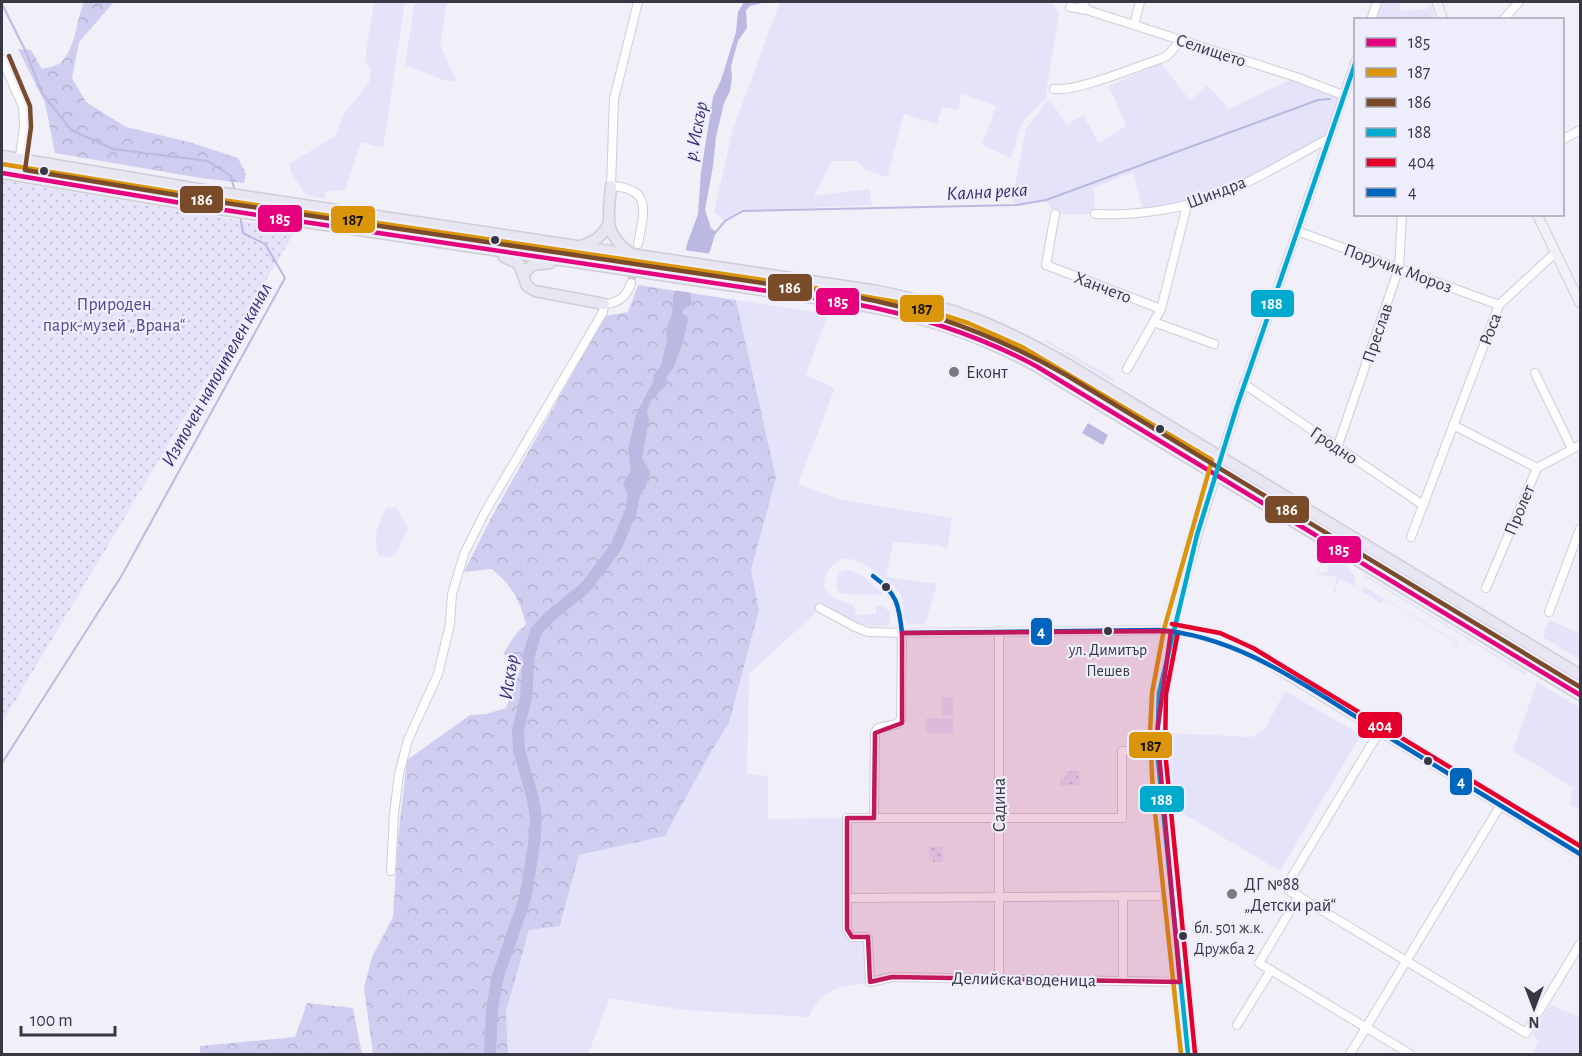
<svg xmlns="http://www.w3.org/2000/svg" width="1582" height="1056" font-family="'Alegreya Sans',sans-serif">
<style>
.grass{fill:#e4e3fa}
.forest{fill:url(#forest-crowns)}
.park{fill:url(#park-dots)}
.water{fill:#bbb9e1}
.pier{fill:#f1f0f8}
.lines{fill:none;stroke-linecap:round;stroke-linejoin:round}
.stream{stroke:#bbb9e1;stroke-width:2}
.river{stroke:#bbb9e1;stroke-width:12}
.minor-tunnel{stroke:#cccbd4;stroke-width:8;stroke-dasharray:8 4;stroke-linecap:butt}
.minor-casing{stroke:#cecdd8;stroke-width:10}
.major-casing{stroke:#cfced4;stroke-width:11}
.highway-casing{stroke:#cfced4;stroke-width:13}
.minor{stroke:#fdfdfe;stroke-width:8}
.major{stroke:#f0f0f6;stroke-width:9}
.highway{stroke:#e7e6f2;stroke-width:10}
.bus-1-casing{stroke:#eeedfb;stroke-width:9}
.bus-2-casing{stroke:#eeedfb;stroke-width:9}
.bus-3-casing{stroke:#eeedfb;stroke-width:9}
.bus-4-casing{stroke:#eeedfb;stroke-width:9}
.bus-5-casing{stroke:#eeedfb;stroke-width:9}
.bus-6-casing{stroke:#eeedfb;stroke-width:9}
.bus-1{stroke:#e5007d;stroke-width:4.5}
.bus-2{stroke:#da950a;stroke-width:4.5}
.bus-3{stroke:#7a4b2a;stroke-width:4.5}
.bus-4{stroke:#00a9ce;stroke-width:4.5}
.bus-5{stroke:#e4002b;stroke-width:4.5}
.bus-6{stroke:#0065bd;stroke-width:4.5}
.marked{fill:#c2185b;fill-opacity:0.2;stroke:#c2185b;stroke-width:4.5;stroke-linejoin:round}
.bus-dot{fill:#383744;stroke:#eeedfb;stroke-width:2}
.poi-dot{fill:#797883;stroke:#eeedfb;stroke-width:2}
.labels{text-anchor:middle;stroke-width:4.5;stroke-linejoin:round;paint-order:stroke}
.bus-label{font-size:16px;fill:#383744;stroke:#eeedfb}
.street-label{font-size:18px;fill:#383744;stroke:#eeedfb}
.park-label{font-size:18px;fill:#51498c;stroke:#eeedfb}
.poi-label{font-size:18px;fill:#383744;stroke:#eeedfb;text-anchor:start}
.water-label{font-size:20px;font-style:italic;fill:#382e6e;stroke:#eeedfb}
.line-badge{stroke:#eeedfb;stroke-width:2}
.badge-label{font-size:16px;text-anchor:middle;font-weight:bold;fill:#fff}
.pale-badge-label{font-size:16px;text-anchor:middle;font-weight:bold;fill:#111}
</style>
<defs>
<pattern id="forest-crowns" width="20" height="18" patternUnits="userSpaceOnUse" patternTransform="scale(1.5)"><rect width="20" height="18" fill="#d0cef0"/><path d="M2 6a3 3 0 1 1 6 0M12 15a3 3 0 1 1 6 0" fill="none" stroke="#b3b2cf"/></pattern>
<pattern id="park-dots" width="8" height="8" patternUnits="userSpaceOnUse" patternTransform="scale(1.5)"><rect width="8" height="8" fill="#e4e3fa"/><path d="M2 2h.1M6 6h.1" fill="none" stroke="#c4c3d8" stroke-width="1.8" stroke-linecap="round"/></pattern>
</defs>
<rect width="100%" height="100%" fill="#f1f0f8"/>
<g class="grass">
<path d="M374,2H405L383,148L361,142L345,190L326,191L324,199L305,194L290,171V163L336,136L343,115L369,83L371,70L365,60Z"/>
<path d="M415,2H447L440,45L457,82C438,81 423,70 405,65Z"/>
<path d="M780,2H1051L1059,13L1046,93L1048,96L1024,120L1019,130L1011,158L982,145L996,106L961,94L958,110L942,107L937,124L904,114L887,177L865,170L857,161H832L814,196L869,189L872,205L743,211L725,221L714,213L733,129Z"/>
<path d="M1381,2H1400V11L1427,9L1431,4L1435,19L1375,20Z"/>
<path d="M1161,63L1190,101L1207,85L1229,109L1296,77L1343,95L1328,139L1226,192L1143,212L1133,172L1094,188L1095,214H1055L1046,201L1017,205L1012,200L1026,128L1042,109L1041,107L1050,100L1067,125L1083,115L1099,143L1126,126L1109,86Z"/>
<path d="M31,171L133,184L590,253V258L30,174L29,173Z"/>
<path d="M798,284L858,293L914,304L1000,335L1033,352L1208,458L999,340L947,319L913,310L798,289Z"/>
<path d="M736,300L828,314L806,375L835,388L798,484L837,499L952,518L947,549L938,545L893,542L886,577L937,584L925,624L909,625C900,616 906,604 900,594C893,583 862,560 849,559C845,558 839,560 836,563C827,569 824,576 824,587C832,600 840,601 854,605L856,615L876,614V606L884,607L890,612V622L888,626C862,629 841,617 821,603L814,614L749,674L747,774L768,776V819L847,818V929L852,937H865L870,982C841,987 821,987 809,1017L684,1010L610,998L588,1054H508L506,1012L529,930L561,926L579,855L665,836L708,757L729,723L759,610L751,570L776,478Z"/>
<path d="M1044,339L1113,378L1115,383L1044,341Z"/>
<path d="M1235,475L1580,682V689L1233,479Z"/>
<path d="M396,507L408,529L398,550L390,557L379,556C372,538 378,524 386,508Z"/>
<path d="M1315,548C1329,556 1360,567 1355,586L1340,579L1335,587L1337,589L1334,593L1333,592L1337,578C1330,574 1323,578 1317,573L1316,570L1320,574L1327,572L1329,561L1325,556L1319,555Z"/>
<path d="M847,570C861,571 874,586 885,595L841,594C834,586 835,581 840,572Z"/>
<path d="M1364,576H1367L1528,674H1524Z"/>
<path d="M1364,587L1456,641L1458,643L1457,648L1455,647L1457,643L1385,600L1381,603L1363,592Z"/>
<path d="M1549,620L1580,634V660L1543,637Z"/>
<path d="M1537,682L1580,708V810L1570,806L1572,787L1513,751Z"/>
<path d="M1285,691L1361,735L1280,871L1172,807L1169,733L1252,737L1265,729Z"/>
<rect x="942" y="697" width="11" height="18"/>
<rect x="926" y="718" width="27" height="15"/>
<path d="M1550,1005L1580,1017V1054H1532L1539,1040L1532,1035Z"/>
</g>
<g class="forest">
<path d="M84,2H114L79,42L72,78L86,102L126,127L189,142L238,158L246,174L244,183L200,178L55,153L45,103L18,49L31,50L42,69C47,68 56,66 60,63C76,49 76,20 84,2Z"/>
<path d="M638,285L736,300L776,478L751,570L759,610L729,723L708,757L665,836L579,855L560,926L529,930L506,1012L508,1054H373L364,988L372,957L393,917L398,839L407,760L470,715L486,714L506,708L522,664L503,654L515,635L526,624C519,598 513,588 492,569L464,572L490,520L605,316L628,312Z"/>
<path d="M307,1003L353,1008L362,1054H200V1046L295,1037Z"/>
</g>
<g class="park">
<path d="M2,180L296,230L2,723Z"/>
<path d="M1066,771H1079L1080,785L1060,786V778L1066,777Z"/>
<path d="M929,847H943V862H933V859L929,858Z"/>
</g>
<g class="water">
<path d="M744,2H766L750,6L746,10L747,28L738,41L731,66L732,78L730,91L724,103L716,137L713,166L705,210L711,228L716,232C713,239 712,248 708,255C699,272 686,284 692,304L684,309L682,314L688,321L683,342L674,367L667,376L666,385L651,401L647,411L649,420L642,458L650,472L645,489L638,494L632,505L623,484L631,470L628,450L636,414L653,382L654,375L661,366L667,340L666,330L672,314L673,296L679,283L687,244L698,214L701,172L713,97L721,80L736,32L738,12Z"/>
<path d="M1088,423L1108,435L1103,445L1082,433Z"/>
</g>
<path class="pier" d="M683,250L712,254L697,276L693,293L672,290L676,282Z"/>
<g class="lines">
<g class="stream">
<path d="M2,4L26,52L42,93L71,130L113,149L208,161L231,176L235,192"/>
<path d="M236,197L238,209"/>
<path d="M715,233L725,221L743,211L1017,205L1046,200L1318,100L1330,99"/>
<path d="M2,763L122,575L285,278L265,244L243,233L240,215"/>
</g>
<path class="river" d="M490,1054L492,1009L498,976L525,899L534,845L536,819L533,799L519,750L518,730L526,697L529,655L536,631L548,618L586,587L616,547L631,511L635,490"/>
<path class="minor-tunnel" d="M631,283L638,244"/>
<g class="minor-casing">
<g id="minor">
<path d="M638,2L614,99L611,186C653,188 644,212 638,244"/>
<path d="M1082,2L1087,10L1296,77L1343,95"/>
<path d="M1070,7L1087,10"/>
<path d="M1371,20L1377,2"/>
<path d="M1503,20L1519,2"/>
<path d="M1134,25L1140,2"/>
<path d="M2,59L23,107L24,127L17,176"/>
<path d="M1054,89C1077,92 1135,67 1160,59L1167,56L1181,40"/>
<path d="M1562,140L1580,130"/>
<path d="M1055,214L1046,265L1161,309"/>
<path d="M1095,214C1138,216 1185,209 1226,192C1260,178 1295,156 1328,139"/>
<path d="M1297,231L1499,305"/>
<path d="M1154,322L1214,344"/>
<path d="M1127,369L1161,309L1187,205"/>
<path d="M1535,373L1572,449"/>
<path d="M1244,384L1423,505"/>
<path d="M1453,425L1537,468"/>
<path d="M1337,448L1399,268L1402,214"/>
<path d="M1221,457L1237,406L1356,60"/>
<path d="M1411,537L1499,305L1555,253"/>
<path d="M1486,588L1537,468L1580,445"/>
<path d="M820,608L855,627L868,632L902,633L1158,630C1200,631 1236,646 1272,666L1580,854"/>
<path d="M1549,612L1580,529"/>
<path d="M999,631V978"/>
<path d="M1379,732L1291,878L1288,890L1526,1033L1580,944"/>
<path d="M1157,751H1122V818H847V929L852,937H865L868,939L870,982L892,977L1180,982"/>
<path d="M874,818L875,733L878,728L897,724L901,719L902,633"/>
<path d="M391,871L394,814L399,774L408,740L438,674L450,624L452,594L464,554L485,512L603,312L604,304C618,304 627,296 631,283"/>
<path d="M1123,896V981"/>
<path d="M1299,896L1259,963L1410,1054"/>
<path d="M847,898L1172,896"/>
<path d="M1237,1025L1271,970"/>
<path d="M1350,1054L1500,806"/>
</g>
</g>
<g class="major-casing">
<g id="major">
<path d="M1437,2L1443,20"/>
<path d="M1537,214L1580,303"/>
<path d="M1188,1054L1160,793L1157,733L1159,693L1171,631L1197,535L1221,457"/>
</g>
</g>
<g class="highway-casing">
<g id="highway">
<path d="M2,156L210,191L878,291C952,306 1003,327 1069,365L1580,675"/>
<path d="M2,173L211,208L855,304C919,315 979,334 1036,366L1580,695"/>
<path d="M611,186C609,216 602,232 629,252"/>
<path d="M583,245C596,241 603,235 609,223"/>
<path d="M504,257L519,264L527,286L535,291L604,304"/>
<path d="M524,274L532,265L550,263"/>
</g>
</g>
<use href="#minor" class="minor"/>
<use href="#major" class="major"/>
<use href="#highway" class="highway"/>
<g class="bus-1-casing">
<path id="bus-1" d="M2,173L211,208L855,304C919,316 978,335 1036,366L1580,695"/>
</g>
<g class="bus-2-casing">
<path id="bus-2" d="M2,164L209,198L791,284L908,304L968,323L1022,347L1212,460L1164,629L1152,693L1150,733L1153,794L1181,1054"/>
</g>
<g class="bus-3-casing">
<path id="bus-3" d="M9,56L30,106L31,127L25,170L212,201L856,297C931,311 999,337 1066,375L1580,687"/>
</g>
<g class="bus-4-casing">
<path id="bus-4" d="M1188,1054L1157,751L1159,693L1197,535L1237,406L1356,61"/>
</g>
<g class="bus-5-casing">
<g id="bus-5">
<path d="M1172,624L1220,633L1253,648L1580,846"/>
<path d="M1178,632L1166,694L1165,751L1195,1053"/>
</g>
</g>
<g class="bus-6-casing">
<g id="bus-6">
<path d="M873,576C897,593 899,605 902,633"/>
<path d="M902,633L1158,630C1242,636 1312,691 1382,733C1448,774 1514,814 1580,854"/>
</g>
</g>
<use href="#bus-1" class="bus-1"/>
<use href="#bus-2" class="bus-2"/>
<use href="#bus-3" class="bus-3"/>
<use href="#bus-4" class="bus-4"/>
<use href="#bus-5" class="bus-5"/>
<use href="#bus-6" class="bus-6"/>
</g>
<path class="marked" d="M1171,631L1157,733L1180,982L892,977L870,982L868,937H852L847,929V818H874L875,733L902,723V633Z"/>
<g class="bus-dot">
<circle cx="44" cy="171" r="5"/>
<circle cx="495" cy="240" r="5"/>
<circle cx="1160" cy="429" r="5"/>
<circle cx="886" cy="587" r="5"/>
<circle cx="1108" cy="631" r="5"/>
<circle cx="1428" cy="761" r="5"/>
<circle cx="1183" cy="936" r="5"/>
</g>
<g class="poi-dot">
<circle cx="954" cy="372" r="6"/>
<circle cx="1232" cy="894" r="6"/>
</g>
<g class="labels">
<g class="bus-label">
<text x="1108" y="655">ул. Димитър<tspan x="1108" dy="21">Пешев</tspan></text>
<text x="1194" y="933" text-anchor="start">бл. 501 ж.к.<tspan x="1194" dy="21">Дружба 2</tspan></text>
</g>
<g class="street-label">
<text transform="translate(1211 50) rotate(18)" y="6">Селището</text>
<text transform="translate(1216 192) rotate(-21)" y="6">Шиндра</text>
<text transform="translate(1398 268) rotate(20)" y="6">Поручик Мороз</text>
<text transform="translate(1103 287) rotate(21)" y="6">Ханчето</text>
<text transform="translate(1490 329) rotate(-69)" y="6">Роса</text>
<text transform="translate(1377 333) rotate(-71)" y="6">Преслав</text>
<text transform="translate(1334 445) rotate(34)" y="6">Гродно</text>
<text transform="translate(1519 510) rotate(-67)" y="6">Пролет</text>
<text transform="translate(999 805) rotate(-90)" y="6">Садина</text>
<text transform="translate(1024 979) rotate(1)" y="6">Делийска воденица</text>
</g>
<g class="park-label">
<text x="114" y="310">Природен<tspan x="114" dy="21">парк-музей „Врана“</tspan></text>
</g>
<g class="poi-label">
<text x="966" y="378">Еконт</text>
<text x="1244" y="890">ДГ №88<tspan x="1244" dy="21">„Детски рай“</tspan></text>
</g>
<g class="water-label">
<text transform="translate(695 131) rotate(-79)" y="7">р. Искър</text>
<text transform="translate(987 191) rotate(-3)" y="7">Кална река</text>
<text transform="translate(216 374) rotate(-61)" y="7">Източен напоителен канал</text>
<text transform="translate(508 677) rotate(-82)" y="7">Искър</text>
</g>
</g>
<g class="line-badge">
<rect x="179" y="185" width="45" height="29" rx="6" fill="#7a4b2a"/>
<rect x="257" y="204" width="46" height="29" rx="6" fill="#e5007d"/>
<rect x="330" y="205" width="46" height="29" rx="6" fill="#da950a"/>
<rect x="767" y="273" width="46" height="29" rx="6" fill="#7a4b2a"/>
<rect x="815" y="287" width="45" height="29" rx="6" fill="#e5007d"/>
<rect x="1250" y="289" width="45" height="29" rx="6" fill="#00a9ce"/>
<rect x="899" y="294" width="46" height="29" rx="6" fill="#da950a"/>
<rect x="1264" y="495" width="46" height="29" rx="6" fill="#7a4b2a"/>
<rect x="1316" y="535" width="46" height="29" rx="6" fill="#e5007d"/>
<rect x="1030" y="617" width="23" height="29" rx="6" fill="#0065bd"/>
<rect x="1357" y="711" width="46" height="28" rx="6" fill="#e4002b"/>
<rect x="1128" y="731" width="45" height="28" rx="6" fill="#da950a"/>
<rect x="1449" y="767" width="24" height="29" rx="6" fill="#0065bd"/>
<rect x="1139" y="785" width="46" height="28" rx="6" fill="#00a9ce"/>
</g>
<g class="badge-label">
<text x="202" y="205">186</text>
<text x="280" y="224">185</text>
<text x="790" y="293">186</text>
<text x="838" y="307">185</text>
<text x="1272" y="309">188</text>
<text x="1287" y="515">186</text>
<text x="1339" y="555">185</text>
<text x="1041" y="637">4</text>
<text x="1380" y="731">404</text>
<text x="1461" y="787">4</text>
<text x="1162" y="805">188</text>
</g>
<g class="pale-badge-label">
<text x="353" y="225">187</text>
<text x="922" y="314">187</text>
<text x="1151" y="751">187</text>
</g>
<rect width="1582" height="1056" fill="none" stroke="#383744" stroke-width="6"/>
<rect x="1354" y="18" width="210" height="198" fill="#eeedfb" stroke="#a5a4b2" stroke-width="1.5"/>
<rect x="1366" y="38" width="30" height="9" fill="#e5007d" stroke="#a5a4b2" stroke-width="1.5"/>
<text x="1408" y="48" font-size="18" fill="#383744">185</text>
<rect x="1366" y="68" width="30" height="9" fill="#da950a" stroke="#a5a4b2" stroke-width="1.5"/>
<text x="1408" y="78" font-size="18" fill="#383744">187</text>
<rect x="1366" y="98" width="30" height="9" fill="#7a4b2a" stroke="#a5a4b2" stroke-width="1.5"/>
<text x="1408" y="108" font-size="18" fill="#383744">186</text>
<rect x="1366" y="128" width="30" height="9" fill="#00a9ce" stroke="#a5a4b2" stroke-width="1.5"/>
<text x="1408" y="138" font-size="18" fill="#383744">188</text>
<rect x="1366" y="158" width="30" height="9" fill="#e4002b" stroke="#a5a4b2" stroke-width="1.5"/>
<text x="1408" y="168" font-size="18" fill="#383744">404</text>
<rect x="1366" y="188" width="30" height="9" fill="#0065bd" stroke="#a5a4b2" stroke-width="1.5"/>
<text x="1408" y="198" font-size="18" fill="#383744">4</text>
<g transform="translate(1534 1008) rotate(180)" stroke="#eeedfb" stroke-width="4.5" paint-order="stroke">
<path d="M0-4.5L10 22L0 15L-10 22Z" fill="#383744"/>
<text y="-9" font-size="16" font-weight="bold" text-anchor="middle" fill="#383744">N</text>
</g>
<path d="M21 1026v9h94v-9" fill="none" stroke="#383744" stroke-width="3"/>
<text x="30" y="1026" font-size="18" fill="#383744" stroke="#eeedfb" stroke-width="4.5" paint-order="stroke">100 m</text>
</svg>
